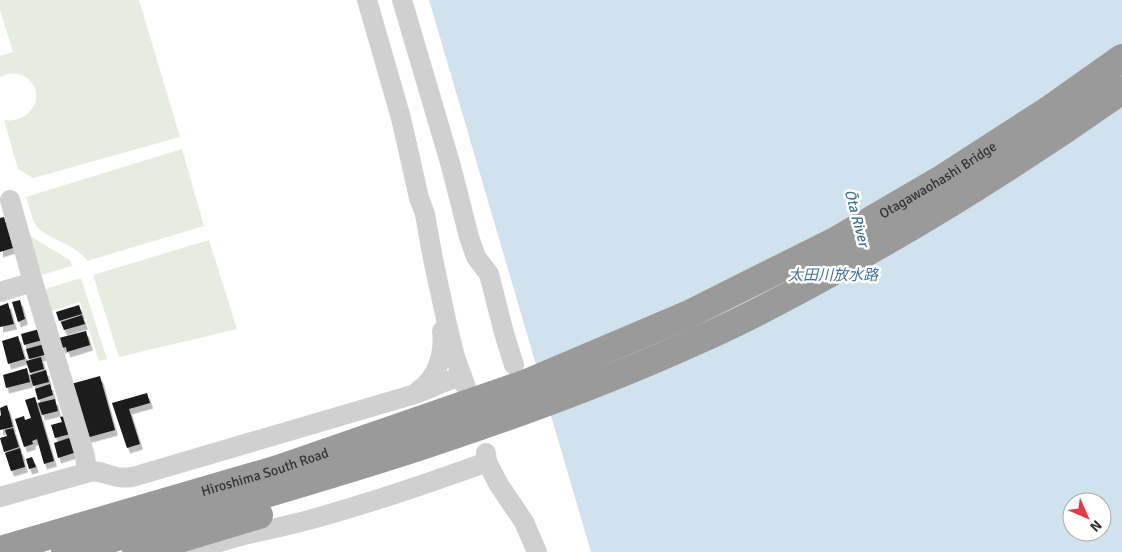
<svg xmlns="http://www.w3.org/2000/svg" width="1122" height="552" font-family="Signika,'Noto Sans JP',sans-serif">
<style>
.green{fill:#e6ecdf}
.water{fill:#cfe2ee;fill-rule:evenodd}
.building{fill:#1a1a1a;filter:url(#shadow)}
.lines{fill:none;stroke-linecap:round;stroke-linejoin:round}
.minor{stroke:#d0d0d0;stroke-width:20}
.highway{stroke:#9a9a9a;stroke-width:28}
.labels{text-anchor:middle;stroke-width:5;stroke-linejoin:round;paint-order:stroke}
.street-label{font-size:14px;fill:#333;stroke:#fff}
.water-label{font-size:15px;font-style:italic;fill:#3f7597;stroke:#fff}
</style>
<defs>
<filter id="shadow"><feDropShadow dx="3" dy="5.5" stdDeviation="0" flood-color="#0004"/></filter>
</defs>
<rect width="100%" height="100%" fill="#fff"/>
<g class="green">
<path d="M0,0H139L180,137L33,178L18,169L4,120C11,121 17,120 23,117C53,98 27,62 0,77V56L13,52L0,10Z"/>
<path d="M182,149L204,226L87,261C75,242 45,240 35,224C31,216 29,205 26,197Z"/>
<path d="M26,230L33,238L70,260L72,266L38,276Z"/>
<path d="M209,240L237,329L119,357L93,275Z"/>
<path d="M81,278L107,359L99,361L80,302L48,312L42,290Z"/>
</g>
<path class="water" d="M429,0H1122V552H591ZM1072,502H1102V532H1072Z"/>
<g class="building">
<path d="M4,217L13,248L0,252V218Z"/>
<path d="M20,300L25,319L18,322L12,302Z"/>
<path d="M8,303L14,324L0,327V306Z"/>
<path d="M79,305L82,314L59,321L56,312Z"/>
<path d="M82,315L85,324L64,330L61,322Z"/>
<path d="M43,328L46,339L24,345L21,334Z"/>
<path d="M86,331L90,345L67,352L66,347L62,348L59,338Z"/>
<path d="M18,336L25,359L8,364L2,341Z"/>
<path d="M49,343L52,353L29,359L26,349Z"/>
<path d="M41,357L44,369L30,373L26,361Z"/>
<path d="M27,368L30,382L6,388L3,375Z"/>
<path d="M46,370L49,382L33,386L30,375Z"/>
<path d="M100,376L115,430L86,438L71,384Z"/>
<path d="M50,384L53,395L38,400L35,389Z"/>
<path d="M147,393L150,403L129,409L140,444L127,448L112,403Z"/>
<path d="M35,397L54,461L44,464L37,439L32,441L33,444L24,447L15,419L24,416L25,420L31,418L25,400Z"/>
<path d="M55,399L58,411L42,415L38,403Z"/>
<path d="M7,405L13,427L0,430V416L1,415L0,408Z"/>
<path d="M69,415L74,433L55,438L51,425L62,422L60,417Z"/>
<path d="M13,428L19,447L4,452L0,438L7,436L5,430Z"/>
<path d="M75,436L80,451L58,458L54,443Z"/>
<path d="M20,448L25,467L11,471L5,453Z"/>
<path d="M32,457L36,467L29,469L26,459Z"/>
</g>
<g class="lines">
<g class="minor">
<path d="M367,0L401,118L419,198L425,214L433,259L447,324L455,357L466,387"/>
<path d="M402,0L451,166L469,237L476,257L489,274L504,333L514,365"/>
<path d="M10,200L33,282"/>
<path d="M0,292L33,282L85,456L87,472"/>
<path d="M418,391C437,378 445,354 442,331"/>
<path d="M487,462L499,485L524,522L537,552"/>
<path d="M0,497L93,471C110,473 117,481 136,476L412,395C429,390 444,380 462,377"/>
<path d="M194,552C229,535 274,530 312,519C371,503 429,483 487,462L486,453"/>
</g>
<g class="highway">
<path id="s1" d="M0,550L278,469L527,383L687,315L835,241L943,178L1050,109L1122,58"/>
<path d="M65,552C279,490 497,432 701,339C759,313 816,282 871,250C959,200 1040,148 1122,90"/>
<path d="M136,552L259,515"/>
</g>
</g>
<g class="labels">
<g class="street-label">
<text dy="5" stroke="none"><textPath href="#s1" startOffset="1012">Otagawaohashi Bridge</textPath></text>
<text dy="5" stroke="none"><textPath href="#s1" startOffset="276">Hiroshima South Road</textPath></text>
</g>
<g class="water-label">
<text transform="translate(857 218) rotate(75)" y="5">Ōta River</text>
<text x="833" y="280">太田川放水路</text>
</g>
</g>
<g transform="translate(1087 517) rotate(135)"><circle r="24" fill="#ffffff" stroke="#adadad"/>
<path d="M0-4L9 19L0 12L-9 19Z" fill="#e63946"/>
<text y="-8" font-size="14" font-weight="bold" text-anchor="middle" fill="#333333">N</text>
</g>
</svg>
